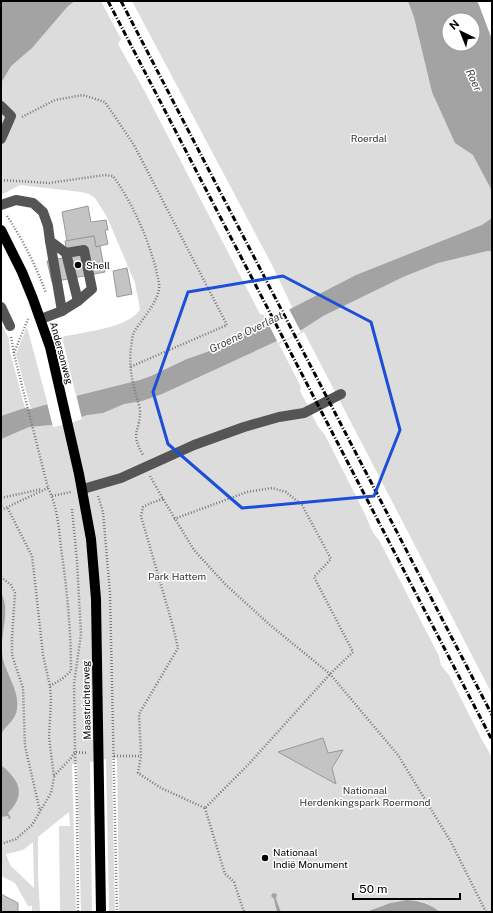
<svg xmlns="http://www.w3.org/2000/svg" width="493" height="913" viewBox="0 0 493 913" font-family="'Public Sans',sans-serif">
  <rect width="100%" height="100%" fill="#fff"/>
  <path fill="#dcdcdc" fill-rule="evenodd" d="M1 1H101L121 39 118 44 145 92 260 314 264 315 267 321 264 322 293 309 272 265 132 1H477L492 39V694L304 332 279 344 301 387 300 391 311 412 305 419 311 413 319 428 325 435 363 510C369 521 370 531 379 540L439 656 441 665 449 675 482 740 492 757V912C476 912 457 913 442 912 436 911 430 904 423 902 403 896 385 905 366 912H119L117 758 112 759 115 912H109L106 759 90 762 92 912H81L77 763 72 764 76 912H60L59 826H70L69 812 38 837V875L40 912H32V906H28L15 883 1 876V322L9 339 10 352 25 408 31 409 16 354 27 327 48 405 76 396 62 337C82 332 130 328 140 309L135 283 107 217 95 198 89 194 81 192 20 185 3 194 1 191ZM449 20H473V44H449ZM33 842 34 888 10 865 6 854 23 850Z"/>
  <g fill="#a3a3a3" fill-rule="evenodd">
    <path d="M1 1H75L68 6 32 48 11 66 1 83Z"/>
    <path d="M408 1H477L479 5 492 40V191L473 155 455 143 432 92 414 17ZM449 20H473V44H449Z"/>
    <path d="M492 218V251H487L438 263 403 277 323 316 303 329 162 394 142 401 124 404 103 413 87 415 62 424 29 427 1 439V416L25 408 31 409 76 396 140 380 151 376 187 359 207 352 356 275 482 225Z"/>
    <path d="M1 593C11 610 0 635 2 653 4 673 20 689 17 709 16 720 6 725 1 734Z"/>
    <path d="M1 765C19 780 27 794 8 813L11 818 9 819 8 816 1 817Z"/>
    <path d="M273 893 277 894 276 899 281 912H277L274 899 271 896Z"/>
    <path d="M406 900C419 900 430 904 440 912H366L390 903Z"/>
  </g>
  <g fill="#fff">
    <path d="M289 309 301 332 278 343 266 319Z"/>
    <path d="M76 394 82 419 68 424 53 427 47 403Z"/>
  </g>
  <g fill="#c4c4c4" stroke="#999">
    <path d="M88 206 91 222 106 220 108 230H105L108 244 96 247 94 236 67 241 62 212Z"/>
    <path d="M94 236 96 247 100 246 105 272 52 282 47 261 68 257 65 241Z"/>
    <path d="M127 268 132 294 117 297 113 271Z"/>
    <path d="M323 738 328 753 343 750 332 768 336 784 278 752Z"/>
    <path d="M1 894 18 903V912H1Z"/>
  </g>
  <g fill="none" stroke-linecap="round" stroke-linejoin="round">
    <g stroke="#777" stroke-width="2.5" stroke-dasharray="1 2" stroke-linecap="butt">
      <path d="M22 117 55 100 83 95 105 102 134 145 227 325 130 367"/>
      <path d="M1 180 49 183 105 175 113 176C133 204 147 236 156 269 157 276 160 283 159 290 155 306 142 319 134 332 132 336 132 342 131 347 128 372 134 386 140 409 141 432 129 431 143 455"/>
      <path d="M7 216C23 240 36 266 46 293"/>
      <path d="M11 337 14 354 48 488C57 505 59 528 61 548 67 589 71 630 71 671L62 679 50 686"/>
      <path d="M14 353 28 319"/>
      <path d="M150 476 163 499 194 550 226 585 270 625 330 674 398 755 451 842 486 912"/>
      <path d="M52 496 71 492"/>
      <path d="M98 496 103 512 110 593 117 912"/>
      <path d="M1 498 42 489"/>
      <path d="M163 499 151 503 143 507 141 516 172 623 178 648 139 714 141 756 138 773 161 788 205 808"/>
      <path d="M72 509 77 561 81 634 74 684 75 752 77 805 78 912"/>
      <path d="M1 510 48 488"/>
      <path d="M174 519 247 492 272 488 286 492 302 505 331 559 314 577 353 652 330 674 247 766 205 808"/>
      <path d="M1 577 11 585 15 593 12 638V655L23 688 25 746 40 811"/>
      <path d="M114 756H141"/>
      <path d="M54 776 71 758 75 752 88 753"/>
      <path d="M205 808 225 874 234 882 244 912"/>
      <path d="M1 844 16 839 32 825 51 793 54 777 49 737 51 700 50 686 43 655 33 564 32 556 7 507"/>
    </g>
    <g stroke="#555" stroke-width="10">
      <path d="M1 106 11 116 1 139"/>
      <path d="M1 205 16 200 33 203 43 212 48 226 50 241 66 253 78 301 62 311 41 319"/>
      <path d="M50 241 62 311"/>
      <path d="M66 253 84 250 92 289 78 301"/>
      <path d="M1 307 10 326"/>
      <path d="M83 489 121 478 194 445 244 427 279 417 304 413 341 394"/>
    </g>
    <path stroke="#000" stroke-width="10" d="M1 230 22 272 33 299 50 347 79 474 91 539 96 599 101 912"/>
    <g stroke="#000" stroke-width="3" stroke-dasharray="6 2 1 2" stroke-linecap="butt">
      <path d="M108 1 492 740"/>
      <path d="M121 1 492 715"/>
    </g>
  </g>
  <path fill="none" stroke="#1d4ed8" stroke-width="3" stroke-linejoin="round" d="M283 276 371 322 400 430 374 496 242 508 168 444 153 392 188 292Z"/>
  <g fill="#000" stroke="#fff" stroke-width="1.5">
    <circle cx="78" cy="265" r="4"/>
    <circle cx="265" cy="858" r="4"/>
  </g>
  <g text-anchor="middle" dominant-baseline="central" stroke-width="3" stroke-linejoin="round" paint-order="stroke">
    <g font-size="10" fill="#333" stroke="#fff">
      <text x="369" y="138">Roerdal</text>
      <text x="177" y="576">Park Hattem</text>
      <text x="365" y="790">Nationaal<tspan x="365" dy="12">Herdenkingspark Roermond</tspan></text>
    </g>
    <g font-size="10" fill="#000" stroke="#fff" text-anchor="start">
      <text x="86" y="265">Shell</text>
      <text x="273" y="852">Nationaal<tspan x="273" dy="12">Indië Monument</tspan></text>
    </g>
    <g font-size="10" fill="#000" stroke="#fff">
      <text transform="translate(62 353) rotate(75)">Andersonweg</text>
      <text transform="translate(86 700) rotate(-91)">Maastrichterweg</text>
    </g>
    <g font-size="11" font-style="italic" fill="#444" stroke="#fff">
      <text transform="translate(474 80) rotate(65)">Roer</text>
      <text transform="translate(246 332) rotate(-26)">Groene Overlaat</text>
    </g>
  </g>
  <rect width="493" height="913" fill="none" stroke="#000000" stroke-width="4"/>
  <g transform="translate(461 32) rotate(317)"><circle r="19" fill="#ffffff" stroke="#999999"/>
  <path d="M0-3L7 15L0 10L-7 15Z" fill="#000000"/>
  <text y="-6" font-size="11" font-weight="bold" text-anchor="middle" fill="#000000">N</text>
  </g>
  <path d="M353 893v6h107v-6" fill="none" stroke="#000000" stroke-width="2"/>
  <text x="359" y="893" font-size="12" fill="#000000" stroke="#ffffff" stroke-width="3" paint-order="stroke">50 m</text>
</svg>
